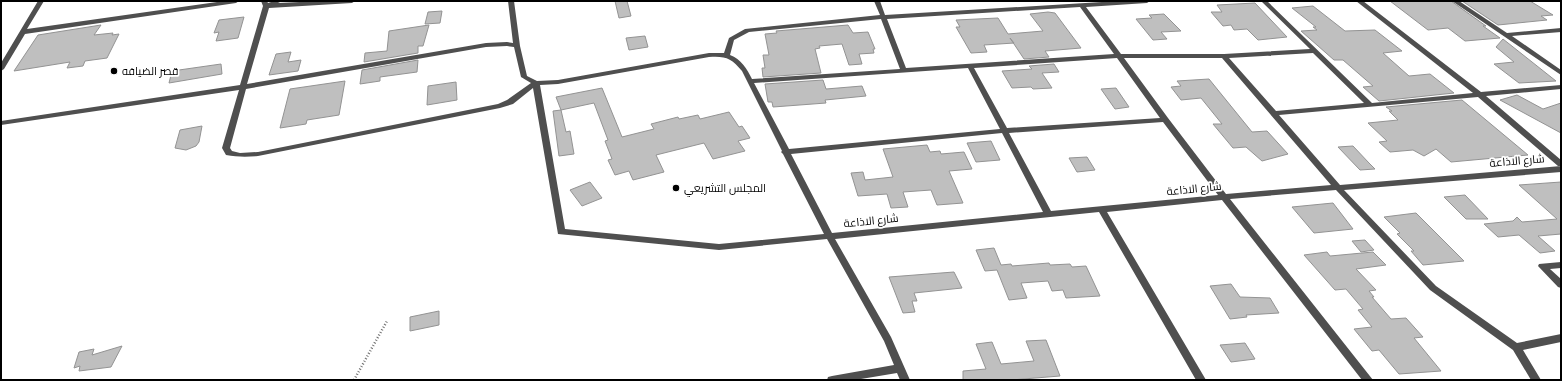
<svg xmlns="http://www.w3.org/2000/svg" width="1562" height="381" viewBox="0 0 1562 381" font-family="Karla,Cairo,sans-serif">
  <rect width="100%" height="100%" fill="#fff"/>
  <g fill="#bfbfbf" stroke="#939393">
    <path d="M615 1H627L631 16 619 18Z"/>
    <path d="M1390 1H1451L1486 26H1483L1500 38 1465 41 1448 28 1428 30Z"/>
    <path d="M1462 1H1530L1553 15 1541 16 1547 20 1498 25Z"/>
    <path d="M1255 3 1287 37 1258 40 1247 29 1234 30 1231 25 1223 26 1211 12H1222L1217 5Z"/>
    <path d="M1313 6 1345 31 1375 30 1402 51 1383 53 1409 76 1430 74 1454 93 1379 101 1363 87 1373 86 1343 60H1334L1301 31 1317 30 1313 27H1316L1292 8Z"/>
    <path d="M442 11 440 23 425 24 428 12Z"/>
    <path d="M1048 12 1055 13 1081 48 1045 51 1049 57 1024 59 1010 38 1014 43 984 45 987 52 971 53 956 27H960L956 20 998 18 1008 34 1043 31 1030 14Z"/>
    <path d="M1164 14 1181 31 1161 32 1167 39 1153 40 1136 19 1152 18 1149 15Z"/>
    <path d="M244 17 238 38 216 41 219 32 214 33 219 20Z"/>
    <path d="M101 25 94 35 113 33 112 35 119 34 107 58 85 61 83 66 67 68 70 62 14 71 38 35Z"/>
    <path d="M429 25 423 46H418V53L364 62 365 53 387 51 389 31Z"/>
    <path d="M848 25 853 33 868 32 875 49H873L874 53 859 54 862 64 849 65 842 44 819 46 820 48 815 49 821 73 763 77 762 68H765L763 55H769L765 34 777 33 776 31Z"/>
    <path d="M645 36 648 47 629 50 626 38Z"/>
    <path d="M1503 39 1556 81 1519 83 1494 64 1514 62 1496 47Z"/>
    <path d="M291 52 288 62 301 60 298 71 269 75 276 54Z"/>
    <path d="M418 60 417 72 380 77V81L360 84 362 70Z"/>
    <path d="M221 64 222 74 169 83 172 71Z"/>
    <path d="M1054 64 1059 72 1042 73 1052 88 1033 89 1031 87 1012 88 1002 71 1032 69 1029 66Z"/>
    <path d="M1209 79 1252 132 1267 131 1288 154 1262 161 1246 147 1233 148 1213 124H1222L1201 98 1181 100 1171 87 1181 86 1177 81Z"/>
    <path d="M823 80 826 89 862 86 866 96 825 100 826 103 773 107 772 102H768L765 84Z"/>
    <path d="M345 81 339 115 307 120 306 124 280 128 290 89Z"/>
    <path d="M456 82 457 100 427 105 428 86Z"/>
    <path d="M602 88 622 137 654 129 651 124 678 117 679 119 698 115 700 119 729 112 739 127 742 126 750 138 738 141 745 151 713 159 704 143 656 155 664 172 633 180 629 171 615 175 608 160 612 159 605 141 608 140 594 103 561 110 566 132 570 131 574 154 559 156 553 111 561 110 556 97Z"/>
    <path d="M1116 88 1129 107 1115 109 1101 89Z"/>
    <path d="M1517 95 1543 109 1561 103V133L1500 100Z"/>
    <path d="M1462 100 1528 155 1451 162 1436 149 1424 156 1413 150 1390 152 1379 142 1387 141 1368 123 1398 120 1389 111H1392L1386 107Z"/>
    <path d="M202 126 199 142 196 146 186 150 175 148 180 130Z"/>
    <path d="M991 141 1000 160 976 162 967 143Z"/>
    <path d="M927 145 930 152 940 151 941 154 964 152 972 169 949 171 963 203 937 205 931 190 903 192 908 207 891 208 887 194 858 196 851 173 863 172 865 180 893 177 883 149Z"/>
    <path d="M1353 146 1369 163 1375 169 1360 170 1338 147Z"/>
    <path d="M1087 157 1095 170 1077 172 1069 158Z"/>
    <path d="M590 182 602 198 582 206 570 190Z"/>
    <path d="M1561 182V234L1538 236 1555 251 1540 253 1519 235 1498 237 1484 224 1513 221 1517 217 1522 222 1557 219 1519 185Z"/>
    <path d="M1465 195 1488 219H1466L1444 197Z"/>
    <path d="M1333 203 1353 229 1314 233 1292 207Z"/>
    <path d="M1416 213 1464 261 1423 265 1411 251H1414L1397 234 1400 233 1384 217Z"/>
    <path d="M1365 240 1374 250 1361 252 1352 241Z"/>
    <path d="M994 248 1001 265 1011 264 1012 266 1049 263 1050 265 1070 264 1072 267 1086 266 1100 296 1066 298 1063 290 1052 291 1048 281 1021 283 1027 298 1009 300 997 270 985 271 976 250Z"/>
    <path d="M1327 252 1330 256 1373 252 1386 265 1356 269 1376 290 1369 291 1374 297H1372L1391 319 1406 318 1423 337 1414 338 1441 371 1399 374 1379 350 1372 351 1354 329 1372 327 1358 310 1363 309 1346 289 1335 290 1304 255Z"/>
    <path d="M954 272 962 288 914 293 917 301H912L915 312 903 313 889 277Z"/>
    <path d="M1231 284 1240 297 1270 298 1279 313 1246 315 1247 317 1230 319 1210 286Z"/>
    <path d="M439 311V325L410 331V317Z"/>
    <path d="M1046 340 1060 376 1011 380H963V371L986 369 976 344 992 342 1001 364 1034 361 1026 341Z"/>
    <path d="M1245 343 1255 359 1231 362 1220 345Z"/>
    <path d="M122 346 111 367 79 371 80 366 74 368 79 352 94 349 92 355Z"/>
  </g>
  <g fill="none" stroke-linecap="round" stroke-linejoin="round">
    <path stroke="#717171" stroke-width="2.5" stroke-dasharray="1 2" stroke-linecap="butt" d="M354 380 387 321"/>
    <g fill="#4f4f4f" fill-rule="evenodd">
      <path d="M38 1H44L27 29 224 1H239L236 3 25 34 4 69 1 71V63Z"/>
      <path d="M261 1H267L268 3 274 1H282L278 3 321 1H355L352 3 269 8 247 84 486 43 507 42 513 43 508 1H514L520 46 527 76 537 81 558 80 709 53H724L729 38 745 29 880 15 874 1H880L885 15 1118 1H1150L1147 3 1086 7 1121 54H1224L1310 49 1261 1H1267L1372 103 1473 93 1356 1H1363L1481 92 1561 85V89L1486 96 1561 160V172L1344 190 1436 286 1517 343 1561 334V342L1523 350 1541 380H1531L1513 350 1430 290 1336 190 1230 199 1373 380H1362L1222 200 1107 212 1206 380H1196L1099 212 835 239 891 337 910 380H900L897 373 855 380H827L828 377 832 376 894 365 884 341 827 239 719 250 558 234 533 88 513 104 500 108 258 156C247 157 237 157 226 155L222 148 239 90 1 125V121L240 85 263 6ZM1080 7 1114 54 906 68 887 19ZM881 19 900 69 752 79C747 69 741 59 730 55L734 40 749 32ZM507 46 514 47 521 77 531 83 507 100 498 104 258 152 240 153 232 151 230 148 246 89 486 47ZM1313 53 1364 103 1276 111 1229 58ZM709 57C726 56 731 58 742 71L782 151 781 152 783 154 824 234 719 244 565 229 540 85 558 84ZM1117 58 1160 118 1007 128 974 68ZM1124 58H1222L1331 185 1226 194 1168 118ZM968 68 1000 129 789 149 754 83ZM1478 97 1558 166H1561L1340 185 1279 115ZM1163 122 1218 195 1051 211 1009 133ZM1002 133 1043 212 832 233 791 154Z"/>
      <path d="M1452 1H1459L1507 33 1561 28V32L1512 36 1561 70V75Z"/>
      <path d="M1561 262V268L1550 269 1561 279V288L1558 287 1538 266 1539 264Z"/>
    </g>
  </g>
  <g fill="#000" stroke="#fff" stroke-width="1.5">
    <circle cx="114" cy="71" r="4"/>
    <circle cx="676" cy="188" r="4"/>
  </g>
  <g text-anchor="middle" dominant-baseline="central" stroke-width="3.5" stroke-linejoin="round" paint-order="stroke">
    <g font-size="11" fill="#000" stroke="#fff" text-anchor="start">
      <text x="122" y="71">قصر الضيافه</text>
      <text x="684" y="188">المجلس التشريعي</text>
    </g>
    <g font-size="11" fill="#000" stroke="#fff">
      <text transform="translate(1517 161) rotate(-5)">شارع الاذاعة</text>
      <text transform="translate(1194 189) rotate(-6)">شارع الاذاعة</text>
      <text transform="translate(871 221) rotate(-6)">شارع الاذاعة</text>
    </g>
  </g>
  <rect width="1562" height="381" fill="none" stroke="#000000" stroke-width="4"/>
</svg>
